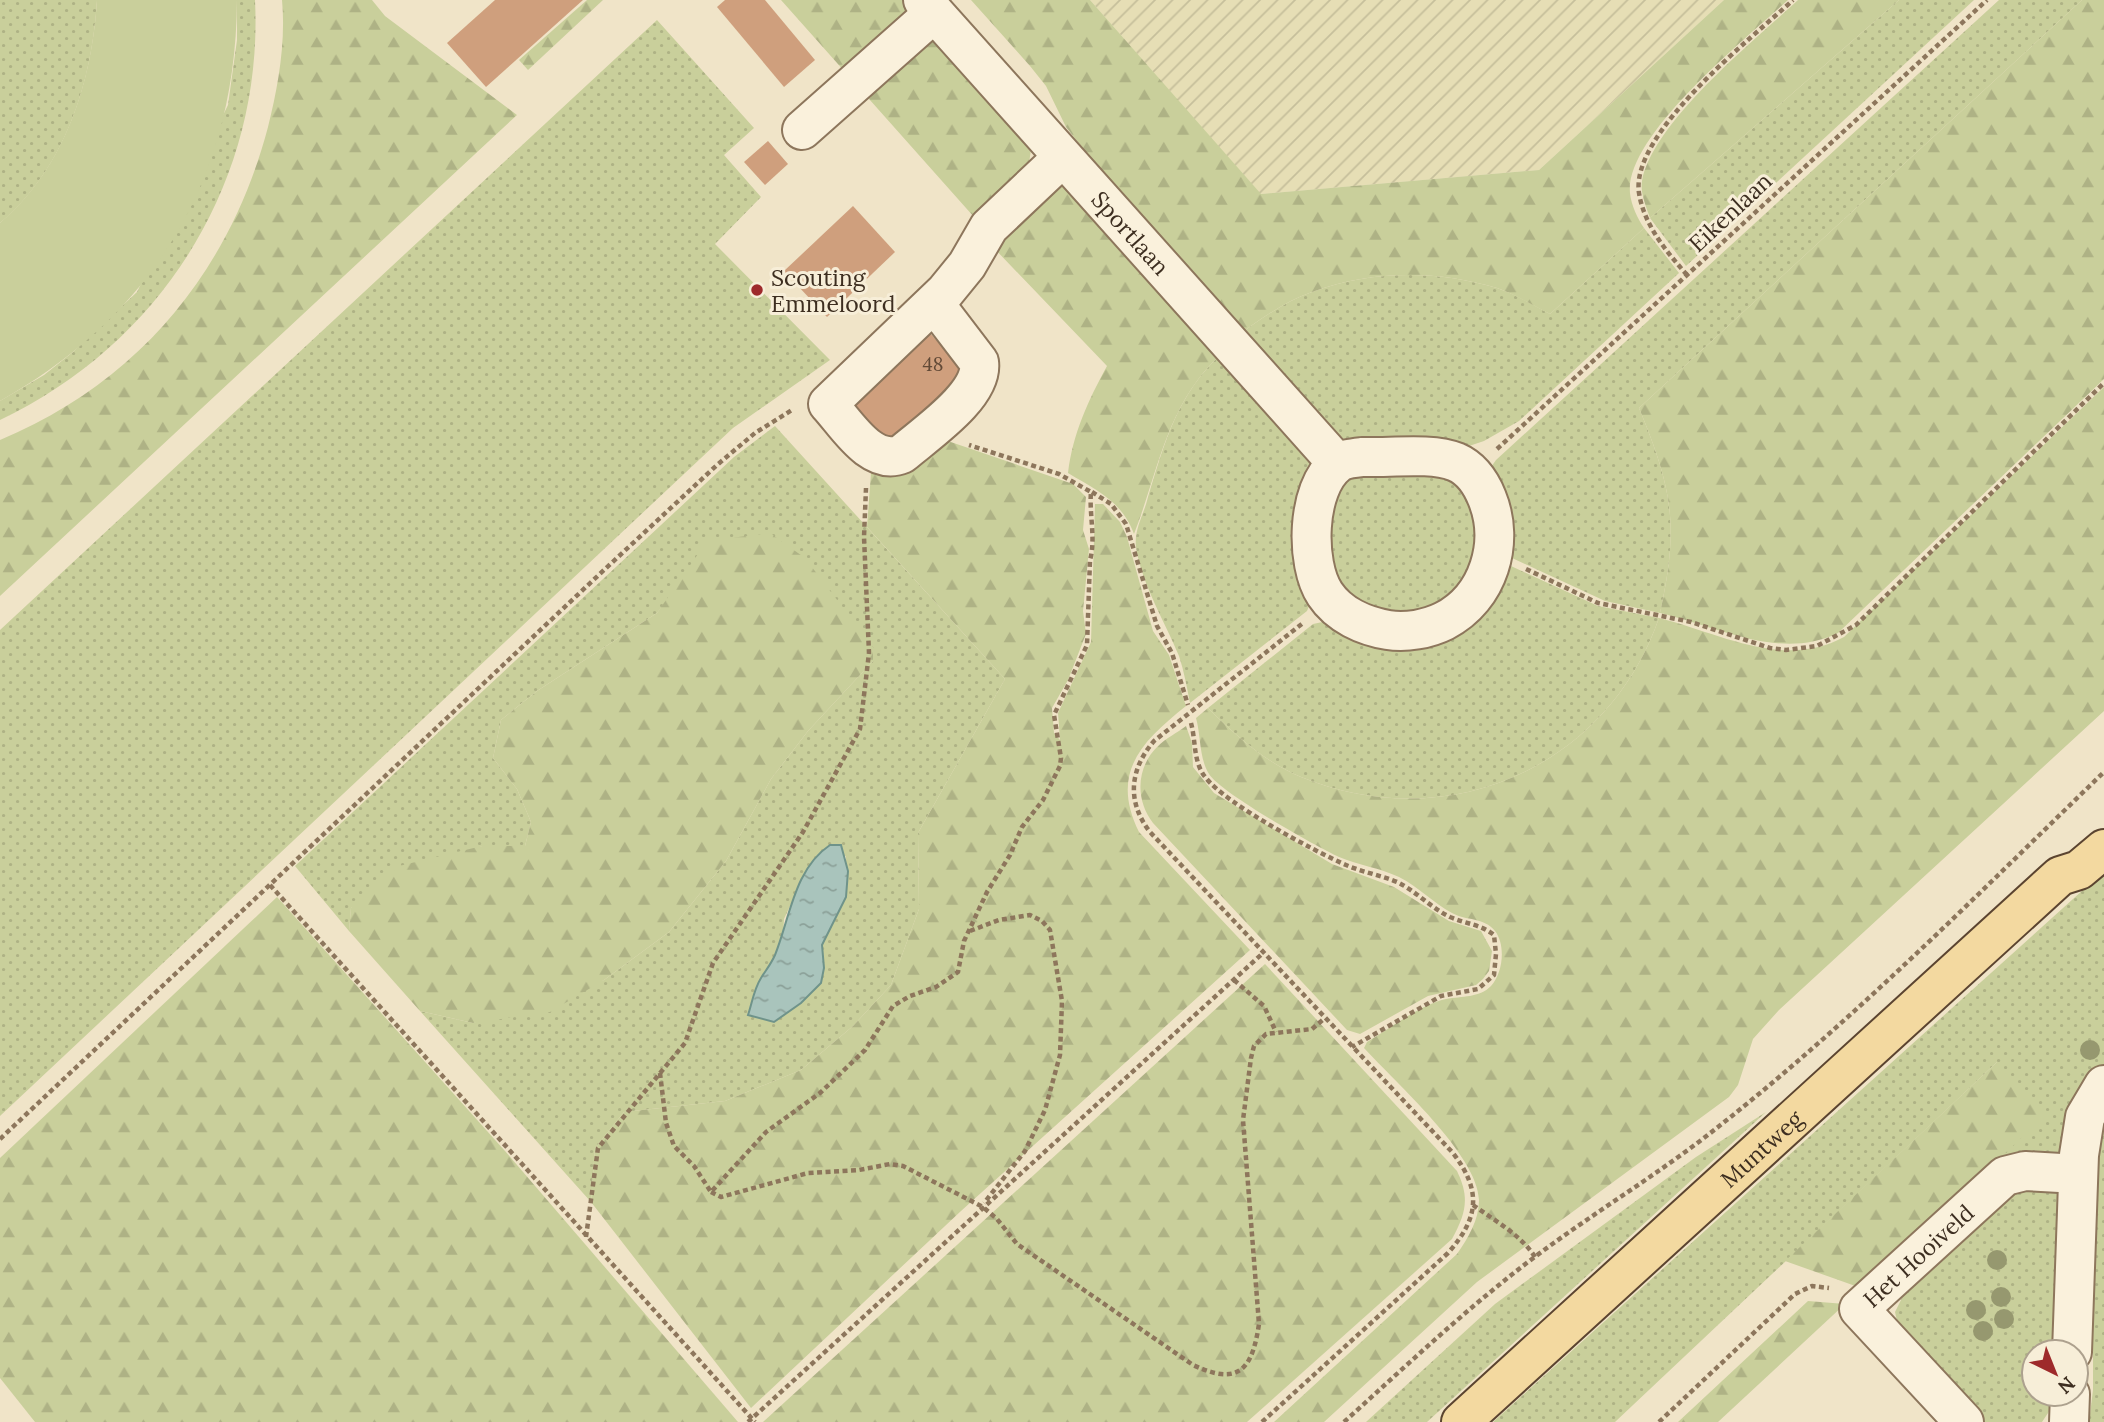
<svg xmlns="http://www.w3.org/2000/svg" width="2104" height="1422" viewBox="0 0 2104 1422" font-family="Lora,serif">
  <defs>
    <pattern id="farmland-furrows" width="10" height="10" patternUnits="userSpaceOnUse" patternTransform="scale(1.75)"><rect width="10" height="10" fill="#e6deb5"/><path d="M-1 1l2-2M0 10L10 0M9 11l2-2" fill="none" stroke="#c6bf9b"/></pattern>
    <pattern id="grass-dots" width="8" height="8" patternUnits="userSpaceOnUse" patternTransform="scale(1.75)"><rect width="8" height="8" fill="#c9cf9b"/><path d="M2 2h.1M6 6h.1" fill="none" stroke="#aeb285" stroke-width="1.8" stroke-linecap="round"/></pattern>
    <pattern id="forest-firs" width="22" height="20" patternUnits="userSpaceOnUse" patternTransform="scale(1.75)"><rect width="22" height="20" fill="#c9cf9b"/><path d="M5 1l3.5 6h-7zM16 11l3.5 6h-7z" fill="#aeb285"/></pattern>
    <pattern id="water-ripples" width="26" height="14" patternUnits="userSpaceOnUse" patternTransform="scale(1.75)"><rect width="26" height="14" fill="#a9c4bc"/><path d="M2 4q2-2 4 0t4 0M15 11q2-2 4 0t4 0" fill="none" stroke="#8ba098"/></pattern>
  </defs>
  <rect width="100%" height="100%" fill="#f0e4c8"/>
  <path fill="url(#farmland-furrows)" d="M1090 0H1724L1539 170 1260 194Z"/>
  <g fill="url(#grass-dots)" fill-rule="evenodd">
    <path d="M0 0H97C92 82 65 168 0 223Z"/>
    <path d="M237 0H255C264 181 162 343 0 420V401L44 375 73 352 137 292 228 105 237 40Z"/>
    <path d="M1899 0H1974L1686 266 1650 218Z"/>
    <path d="M1999 0H2082L1639 408C1673 490 1679 526 1660 613L1605 601 1499 552 1489 470 1496 460Z"/>
    <path d="M657 20 754 128 724 155 761 197 715 244 830 360 733 428 0 1116V630Z"/>
    <path d="M1644 228 1679 273 1519 421 1484 441 1466 447 1348 445 1329 435 1233 339C1258 321 1283 302 1312 292 1371 270 1437 270 1497 288 1515 294 1533 305 1550 314Z"/>
    <path d="M1222 353 1310 456 1316 589 1307 611 1190 703C1187 688 1184 671 1179 656 1165 622 1145 590 1137 553 1132 531 1143 518 1148 497 1165 441 1177 395 1222 353Z"/>
    <path d="M775 426 1005 679 918 833 919 909 891 985 853 1026 801 1070 725 1101 624 1112 595 1148 591 1202 420 1011 473 1023 604 980 669 932 726 861 771 779 808 731 873 661 680 584 657 613 537 691 501 720 493 758 517 789 531 822 525 846H482L351 908 349 931 295 866 734 457ZM846 856V897L822 945 824 968 821 983 801 1003 774 1022 760 980 771 965 783 936 784 919 803 878Z"/>
    <path d="M1409 467 1469 487 1487 555 1432 617 1345 604 1322 544 1339 479Z"/>
    <path d="M1498 560 1598 606 1659 618C1607 768 1447 837 1301 777 1265 762 1235 735 1208 708L1313 624 1332 620 1418 638Z"/>
    <path d="M2104 871V1065L2089 1078 2059 1157 1996 1163 1997 1062 1615 1422H1493Z"/>
    <path d="M2104 1110V1422H2089L2093 1390V1155Z"/>
    <path d="M1766 1112 1427 1422H1366L1495 1304 1696 1157Z"/>
    <path d="M2014 1186 2061 1188 2056 1352H2034V1394H2055L2052 1407 2042 1422H1984L1899 1330 1895 1312 1905 1292Z"/>
  </g>
  <g fill="url(#forest-firs)">
    <path d="M282 0H372L385 16 517 115 0 596V440C139 382 230 271 268 127 278 87 286 42 282 0Z"/>
    <path d="M587 0H603L528 70 519 60Z"/>
    <path d="M781 0H910L1030 135C1036 182 1007 190 974 217Z"/>
    <path d="M971 0H1090L1261 194 1539 170 1724 0H1788C1747 38 1625 135 1630 193 1631 205 1638 219 1644 228L1550 314C1533 306 1515 294 1497 288 1437 270 1371 270 1312 292 1283 302 1258 321 1233 339L1066 127 1046 86 1030 66Z"/>
    <path d="M1798 0H1899L1650 218C1646 206 1640 193 1642 181 1653 122 1754 41 1798 0Z"/>
    <path d="M2082 0H2104V379L1838 633C1780 661 1719 627 1660 613 1679 526 1673 490 1639 408Z"/>
    <path d="M1065 183 1222 353C1166 405 1160 467 1134 534 1122 501 1096 490 1068 473 1073 433 1088 401 1107 366L991 245 1036 196Z"/>
    <path d="M2104 387V711L1779 1010 1753 1039 1738 1085 1729 1097 1477 1282 1324 1422H1274L1457 1254C1468 1238 1479 1220 1479 1200 1478 1155 1395 1082 1364 1048L1367 1042C1391 1028 1419 1005 1446 999 1462 996 1479 998 1491 986 1503 973 1506 945 1495 931 1484 917 1466 921 1452 913 1433 903 1419 887 1399 877 1380 868 1358 865 1339 857 1315 846 1221 793 1209 774 1199 758 1201 736 1196 718L1208 708C1235 735 1265 762 1301 777 1447 837 1607 768 1659 618 1720 633 1783 670 1844 637Z"/>
    <path d="M942 439 1073 484 1086 497 1083 530 1089 549 1083 611 1086 634 1068 680 1052 708 1054 733 1060 740 1058 713 1091 642 1095 504H1103L1120 522 1127 537 1153 631 1169 655 1186 706C1141 742 1110 773 1139 832L1250 950 961 1211 751 1408 591 1202 595 1148 624 1112 725 1101 801 1070 853 1026 891 985 919 909 918 833 1005 679 867 527 871 473 877 462Z"/>
    <path d="M770 533 805 558 873 647V661L808 731 771 779 726 861 669 932 604 980 550 1012 473 1023 420 1011 349 931 351 908 399 866 482 846H525L531 822 517 789 493 758 501 720 537 691 657 613 707 541Z"/>
    <path d="M1186 726 1192 743 1193 767 1214 793 1332 864 1394 887 1449 921 1481 931 1492 951 1489 971 1483 979 1476 985 1428 996 1360 1034 1347 1030 1153 823C1135 800 1136 767 1158 746 1166 738 1177 733 1186 726Z"/>
    <path d="M277 897 505 1151 738 1422H35L0 1378V1158Z"/>
    <path d="M1265 964 1457 1171C1470 1198 1466 1213 1452 1239L1247 1422H763Z"/>
    <path d="M1997 1062 2046 1115 1861 1288 1785 1261Z"/>
    <path d="M1808 1301 1845 1304 1718 1422H1678Z"/>
  </g>
  <path fill="#c9cf9b" d="M97 0H237C236 178 154 314 0 401V223C65 168 92 82 97 0Z"/>
  <path fill="url(#water-ripples)" stroke="#6f938a" stroke-width="2" d="M830 845H841L848 871 846 897 822 945 824 968 821 983 801 1003 774 1022 748 1015C752 1003 754 989 761 978 766 970 771 964 775 955 790 918 794 869 830 845Z"/>
  <g fill="#cf9f7d">
    <path d="M495 0H583L486 87 447 43Z"/>
    <path d="M725 0H765L815 60 784 87 717 7Z"/>
    <path d="M768 141 788 164 765 185 744 162Z"/>
    <path d="M853 206 895 252 827 317 784 271Z"/>
    <path d="M929 332 966 373 889 443 851 402Z"/>
  </g>
  <g fill="none" stroke-linecap="round" stroke-linejoin="round">
    <g stroke="#8d765c" stroke-width="42">
      <g id="minor">
        <path id="s1" d="M923 0 1337 463"/>
        <path d="M802 130 934 13"/>
        <path d="M934 303 979 362C984 395 925 434 902 454 871 467 846 423 828 404L945 292 967 265 989 227 1062 158"/>
        <path d="M1362 457C1389 458 1432 452 1456 462 1472 469 1481 483 1487 498 1505 542 1489 598 1444 621 1428 629 1406 633 1388 630 1364 626 1339 615 1325 594 1305 564 1306 488 1337 464 1343 459 1353 458 1362 457Z"/>
        <path d="M2072 1352 2079 1155 2085 1117 2104 1085"/>
        <path id="s2" d="M1964 1422 1859 1309 2005 1176 2025 1171 2078 1174"/>
        <path d="M2069 1422 2070 1394"/>
      </g>
    </g>
    <g stroke="#5b4430" stroke-width="42">
      <g id="major">
        <path id="s3" d="M1461 1422 2060 876 2079 870 2104 849"/>
      </g>
    </g>
    <g stroke="#8d765c" stroke-width="4.5" stroke-dasharray="5 3.5" stroke-linecap="butt">
      <path d="M1687 275C1666 251 1644 225 1639 193 1630 133 1752 38 1793 0"/>
      <path d="M1497 449 1987 0"/>
      <path d="M1092 492 1111 504 1126 524 1157 626 1172 653 1188 705"/>
      <path d="M1526 569 1598 603 1691 622 1770 648 1786 650 1817 646 1856 625 2104 383"/>
      <path d="M1191 723C1196 741 1193 763 1206 778 1226 804 1314 851 1346 865 1362 872 1380 875 1397 882 1416 891 1431 908 1450 917 1466 924 1480 924 1494 935L1496 954 1494 975 1478 989 1441 996 1352 1047"/>
      <path d="M270 885 755 1422"/>
      <path d="M970 931 999 920 1030 915 1042 921 1050 930 1062 1001 1060 1055 1045 1110 1025 1151 984 1203"/>
      <path d="M1234 980 1264 1006 1276 1032"/>
      <path d="M660 1073 666 1123 674 1146 694 1166 711 1192 766 1132 820 1093 865 1050 893 1006 910 996 936 987 958 972 964 941 987 892 1010 855 1022 827 1043 800 1060 766 1061 758 1054 715 1087 645 1090 560C1096 539 1089 514 1091 492L1059 474 969 445"/>
      <path d="M0 1139 604 570 717 465 755 433 792 410"/>
      <path d="M711 1192 721 1197 808 1173 859 1170 890 1164 903 1166 983 1207 997 1219 1017 1244 1193 1365C1238 1386 1252 1371 1259 1324L1243 1120 1251 1058 1254 1046 1266 1034 1312 1029 1325 1018"/>
      <path d="M1473 1205C1495 1221 1520 1234 1535 1257"/>
      <path d="M586 1237 598 1148 685 1043 713 963 803 832 860 729 869 653 864 537 866 488"/>
      <path d="M748 1422 1263 953"/>
      <path d="M1262 1422 1448 1253C1479 1218 1482 1191 1453 1153L1150 832C1126 801 1130 769 1154 741L1303 623"/>
      <path d="M1344 1422C1406 1366 1466 1309 1532 1259 1593 1213 1659 1174 1718 1127 1855 1019 1979 893 2104 772"/>
      <path d="M1659 1422 1795 1294 1812 1286 1829 1288"/>
    </g>
    <use href="#minor" stroke="#faf1dc" stroke-width="38"/>
    <use href="#major" stroke="#f3d9a0" stroke-width="38"/>
  </g>
  <g fill="#96986f">
    <circle cx="2090" cy="1050" r="10"/>
    <circle cx="1997" cy="1260" r="10"/>
    <circle cx="2001" cy="1297" r="10"/>
    <circle cx="1976" cy="1310" r="10"/>
    <circle cx="2004" cy="1319" r="10"/>
    <circle cx="1983" cy="1331" r="10"/>
  </g>
  <circle fill="#9e2a2b" stroke="#f7eed8" stroke-width="2.5" cx="757" cy="290" r="7"/>
  <g text-anchor="middle" dominant-baseline="central" stroke-width="6" stroke-linejoin="round" paint-order="stroke">
    <g font-size="19" fill="#624a37">
      <text x="933" y="364">48</text>
    </g>
    <g font-size="23" fill="#3d2e20" stroke="#f7eed8">
      <text transform="translate(1730 212) rotate(-43)">Eikenlaan</text>
      <text stroke="none"><textPath href="#s1" startOffset="312">Sportlaan</textPath></text>
      <text stroke="none"><textPath href="#s3" startOffset="406">Muntweg</textPath></text>
      <text stroke="none"><textPath href="#s2" startOffset="234">Het Hooiveld</textPath></text>
    </g>
    <g font-size="23" fill="#3d2e20" stroke="#f7eed8" text-anchor="start">
      <text x="771" y="277">Scouting<tspan x="771" dy="26">Emmeloord</tspan></text>
    </g>
  </g>
  <g transform="translate(2055 1373) rotate(137)"><circle r="33" fill="#f7eed8" stroke="#ada18e" stroke-width="2"/>
  <path d="M0-5L12 26L0 18L-12 26Z" fill="#9e2a2b"/>
  <text y="-10" font-size="19" font-weight="bold" text-anchor="middle" fill="#3d2e20">N</text>
  </g>
</svg>
